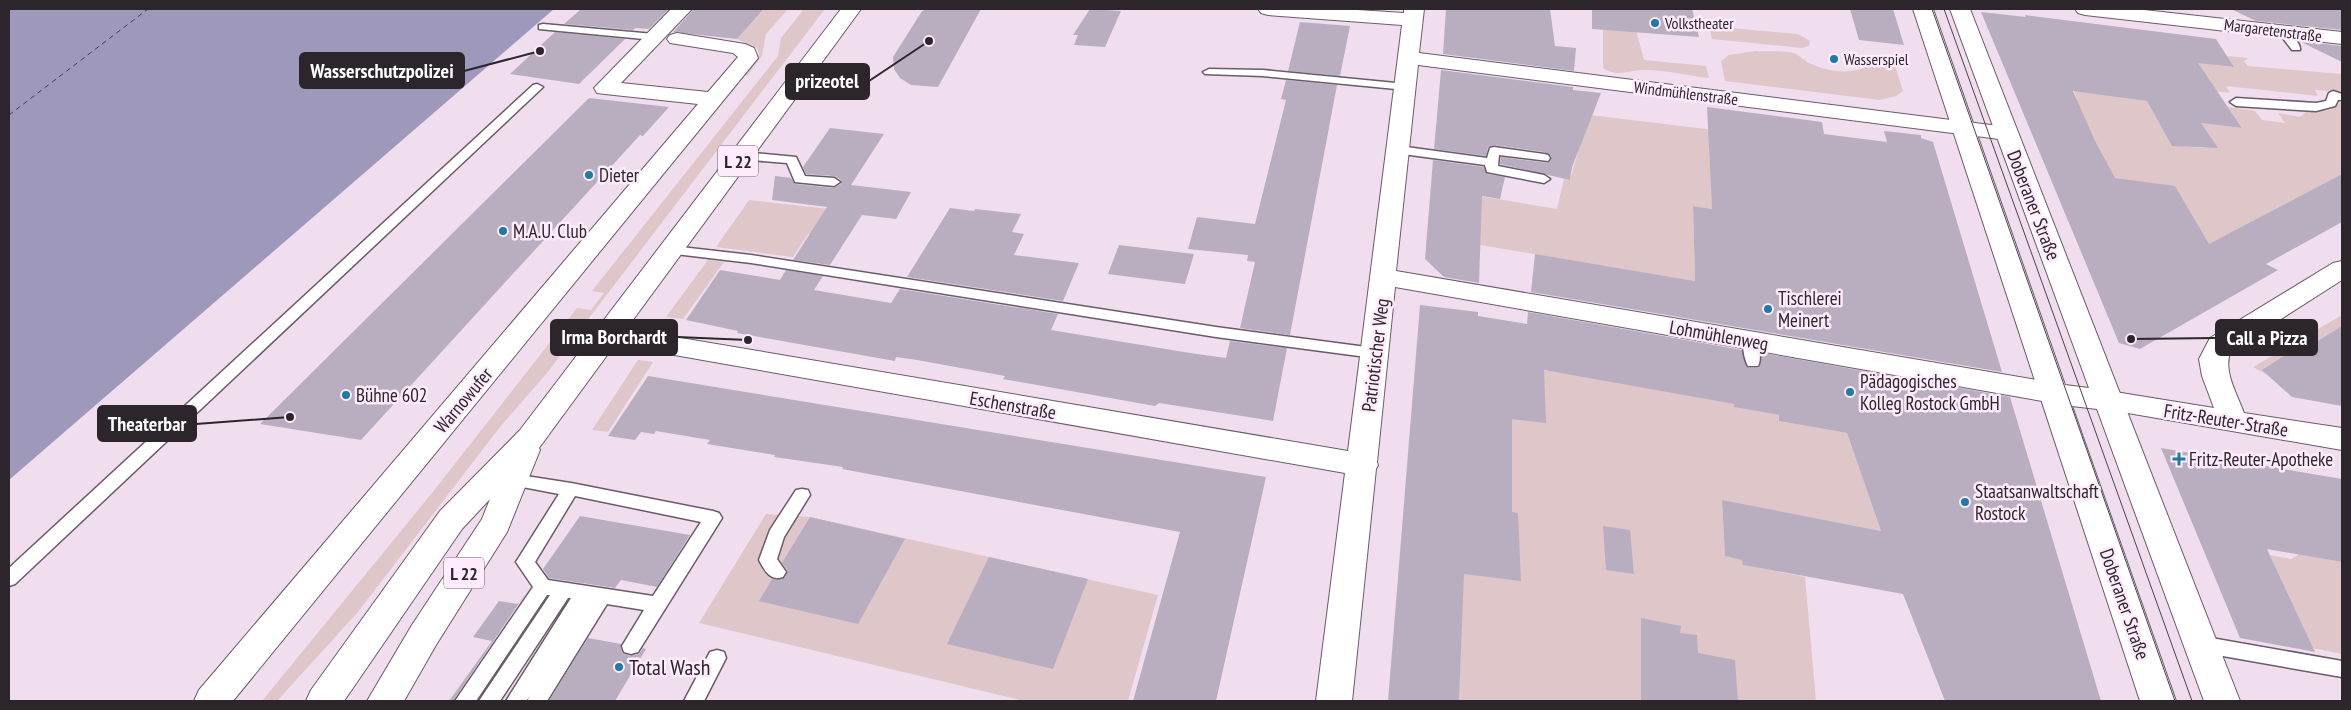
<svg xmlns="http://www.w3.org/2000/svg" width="2351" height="710" viewBox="0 0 2351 710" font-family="'PT Sans Narrow',sans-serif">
  <rect width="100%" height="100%" fill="#f0deee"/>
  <g fill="#dfc6c9">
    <path d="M765 9H788L766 34 762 56 747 76 744 75 759 54 757 48 737 39Z"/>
    <path d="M804 9H825L547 373 500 427 357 613 277 701H262L432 493 577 308 591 310 604 293 592 291 778 56 781 38Z"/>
    <path d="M1709 26 1798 34 1810 41 1809 46 1802 48 1712 39Z"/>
    <path d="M1603 30H1636L1644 60 1706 66 1709 78C1689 76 1662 69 1641 70 1628 71 1615 77 1603 68Z"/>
    <path d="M2087 38 2222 66 2233 67 2227 56 2249 58 2244 61 2248 66 2342 74V92L2315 90 2318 96 2226 86 2230 93 2181 87 2172 145 2201 148 2216 146 2201 123 2242 128 2228 107 2255 111 2262 120 2285 123 2278 113 2300 117 2306 112 2330 110 2342 101V174L2237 230 2164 279 2118 178 2095 175 2059 97 2077 99 2074 91 2090 93Z"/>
    <path d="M1755 51C1767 52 1783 50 1794 53 1798 55 1803 59 1807 62 1827 72 1852 76 1871 64L1873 58 1893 59 1903 91 1896 96 1880 100 1725 81 1721 61 1729 55Z"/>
    <path d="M1565 112 1723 131 1756 150 1709 143 1712 209 1693 206 1695 281 1480 245 1479 196 1557 209 1564 179 1570 180 1578 152Z"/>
    <path d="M749 200 830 209 814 234H808L793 257 716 247Z"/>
    <path d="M708 260 724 262 683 319 666 317Z"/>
    <path d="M2342 315V326L2311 345 2269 376 2253 367Z"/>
    <path d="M1472 343 1534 369 1586 376 1734 404 1735 407 1779 415V421L1847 433 1881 531 1722 501 1725 556 1742 559 1744 565 1805 577 1816 701H1459Z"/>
    <path d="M638 360 653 362 608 432 592 430Z"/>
    <path d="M766 514 810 517 1158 595 1128 701H1024L699 623Z"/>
    <path d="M2299 554 2342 562V654L2313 648 2270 555 2291 559Z"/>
  </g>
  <path fill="#9e99ba" d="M9 9H554L9 480Z"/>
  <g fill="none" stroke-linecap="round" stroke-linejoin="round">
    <path stroke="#443968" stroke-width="1" stroke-dasharray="5 4" stroke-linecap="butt" d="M9 115 148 9"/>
  </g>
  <g fill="#b9aec0">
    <path d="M581 9H669L649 29 636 28 633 30 564 24Z"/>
    <path d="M694 9H764L737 39 673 32Z"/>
    <path d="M927 9H981L938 87 911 85 900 78 894 69 893 57 922 11Z"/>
    <path d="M1090 9 1121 11 1105 47 1074 45 1078 35H1073Z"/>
    <path d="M1446 9H1550L1555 46 1576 48 1574 71 1443 54Z"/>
    <path d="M1592 9H1692L1699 37 1592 29Z"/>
    <path d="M1850 9H1893L1904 45 1859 40Z"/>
    <path d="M2231 9H2342V30L2256 21Z"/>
    <path d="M1981 12 2026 17 2025 15 2216 39 2234 67 2198 63 2242 128 2201 123 2218 148 2172 146 2147 101 2073 91 2095 141 2115 178 2175 186 2209 244 2342 174V222L2266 264 2278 270 2140 349 2119 343Z"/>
    <path d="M1300 22 1350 26 1340 76 1288 71Z"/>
    <path d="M555 32 625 39 579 84 510 74Z"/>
    <path d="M2299 41 2342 46V62Z"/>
    <path d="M1441 70 1573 87V90L1601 93 1572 167 1570 180 1500 164 1501 157 1548 163 1552 157 1544 152 1494 145 1488 147 1486 156 1434 149Z"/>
    <path d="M1286 80 1337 85 1290 335 1240 328 1255 262 1247 261 1248 255 1188 249 1197 217 1255 224 1286 100 1281 99Z"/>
    <path d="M589 98 669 107 643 136 640 135 361 440 260 424Z"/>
    <path d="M1707 107 1822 122 1824 134 1887 142 1884 131 1921 135V138L1933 142 2002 372 1531 292 1535 254 1695 281 1693 206 1712 209Z"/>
    <path d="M830 128 884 134 851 185 911 192 896 219 862 215 830 265 793 260 827 207 772 200 775 176 791 178 795 184 834 188 841 184V180L834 176 806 174 803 167Z"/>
    <path d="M1433 160 1484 167 1487 174 1505 177 1500 199 1482 196 1479 283 1444 277 1425 259Z"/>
    <path d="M950 208 974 211 975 209 1021 214 1012 232 1024 234 1014 255 1079 263 1063 301 907 277Z"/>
    <path d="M1119 245 1194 254 1185 284 1108 274Z"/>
    <path d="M720 270 780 280 786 270 823 276 814 290 891 303 900 289 1058 314 1051 330 1190 353 1226 358 1230 341 1287 348 1273 421 1159 403 1155 406 1003 379 1005 376 917 360 896 357 895 361 737 333 738 331 686 320Z"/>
    <path d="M1420 305 1478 312V316L1527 324 1528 312 1742 350 1748 368H1759L1762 353 2010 397 2101 701H1945L1903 594 1743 565 1742 560 1725 556 1722 500 1881 531 1847 433 1779 421V415L1734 407V404L1544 370 1546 423 1512 419V512L1518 513 1521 581 1464 574 1459 701H1388Z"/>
    <path d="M2342 326V406L2292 397 2262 370 2293 350 2298 353Z"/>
    <path d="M648 376 1266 477 1216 701H1133L1180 532 842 469 843 467 774 457 775 455 707 444 710 440 656 431 654 434 641 432 635 440 608 436Z"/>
    <path d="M2161 448 2342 479V562L2267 549 2315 652 2240 638Z"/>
    <path d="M580 516 690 535 657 587 621 580 615 588 549 578 543 569Z"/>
    <path d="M810 517 905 539 858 624 759 601 772 579 785 578 788 571 782 563Z"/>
    <path d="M1603 526 1630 530 1634 574 1606 570Z"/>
    <path d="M989 557 1088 579 1053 669 947 644Z"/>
    <path d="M530 587 453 701H449L492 641 473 637 499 601 518 604Z"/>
    <path d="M1641 618 1681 626 1680 633 1697 635 1698 653 1735 660 1738 701H1641Z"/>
    <path d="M588 638 621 644 622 653 630 656 639 654 643 648 646 649 615 701H549Z"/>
  </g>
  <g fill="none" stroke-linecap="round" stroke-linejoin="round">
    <g stroke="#6a5b68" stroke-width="3">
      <g id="lane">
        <path d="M543 24 654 34 659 37 654 40 539 29V25Z"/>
        <path d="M2283 28C2290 30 2301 44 2300 50H2292L2279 33 2278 31Z"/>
        <path d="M1209 69 1263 70 1406 84 1412 87 1406 90 1263 76 1205 74 1203 72Z"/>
        <path d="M537 84 543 87 541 89 15 584 9 586V568L533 85Z"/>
        <path d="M2333 91 2342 94V100H2338L2335 106 2316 111 2236 106 2230 102 2236 98 2316 103 2326 101 2329 93Z"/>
        <path d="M1399 146 1487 158 1490 148 1494 147 1544 154 1548 155 1550 158 1548 161 1499 155 1498 166 1544 175 1550 179 1544 183 1487 172 1485 165 1395 153 1393 150Z"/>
        <path d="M742 152 796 157 805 176 834 178 840 182 834 186 795 182 787 163 738 159 736 156 738 153Z"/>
        <path d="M672 246 751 255 1216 327 1374 348 1379 349 1381 353 1379 357 1374 358 1216 337 751 263 667 253 665 250Z"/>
        <path d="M1750 335 1755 336C1759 343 1762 359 1758 366H1748C1744 359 1741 343 1745 336Z"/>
        <path d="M513 474 571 483 713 511 719 513 722 518 638 652 631 654 624 652 622 646 644 610 607 604 547 701H527L530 696 526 701H506L571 598H568L500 701H479L550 595H547L476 701H455L533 587 516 562 559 494 507 484 505 480 507 476ZM575 496 701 522 653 596 548 580 535 562Z"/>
        <path d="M802 489 808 490 810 495 784 537 777 559 786 572 783 577C770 581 765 571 759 560L770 530 796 490Z"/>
        <path d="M2200 636 2342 661V677L2200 652 2193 650 2191 644 2193 638Z"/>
        <path d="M717 650 724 652 726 658 704 701H684L710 652Z"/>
      </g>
    </g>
    <g stroke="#6a5b68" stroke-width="2">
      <g id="street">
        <path d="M671 9H692L621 83 708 92 738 57 733 53 670 43 667 39 670 35 677 33 745 44 754 48 758 58 233 701H194L199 690 698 104 605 94 597 93 594 88Z"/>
        <path d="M1258 9H1342L1404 13V9H1424L1419 53 2015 128 2018 133 2015 138 2007 140 1418 65 1396 271 2054 383 2064 386 2068 393 2064 400 2054 403 1395 287 1377 462 1378 465 1376 469 1352 701H1316L1345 473 663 353 653 351 649 344 653 337 663 335 1348 451 1402 25 1268 15 1261 13Z"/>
        <path d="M2075 9H2135L2342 32V44L2085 15 2078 13Z"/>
        <path d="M2342 261V280L2231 351C2222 369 2237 394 2244 413L2342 428V450L2099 408 2095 401 2099 394 2109 391 2214 408 2202 376 2199 359 2210 338 2333 263Z"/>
      </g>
    </g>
    <g stroke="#6a5b68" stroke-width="2">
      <path id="secondary" d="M1913 9H1933L2065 385 2089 388 1950 9H1970L2240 701H2204L2097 409 2072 406 2176 701H2140Z"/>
    </g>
    <g stroke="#6a5b68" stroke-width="2">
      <path id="primary" d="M841 9H861L539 448 540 450 507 532 436 645 404 701H367L412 625 482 519 490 499 462 529 344 701H306L311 690 440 511 520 430Z"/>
    </g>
    <use href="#lane" fill="#fff" fill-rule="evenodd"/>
    <use href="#street" fill="#fff" fill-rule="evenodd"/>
    <use href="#secondary" fill="#fff" fill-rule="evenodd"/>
    <use href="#primary" fill="#fff" fill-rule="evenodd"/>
    <g stroke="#4c434a" stroke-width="1">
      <path d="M1932 9 2175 701"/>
      <path d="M1944 9 2192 701"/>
    </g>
  </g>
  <g fill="#1e7aa8" stroke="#feebfb" stroke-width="2">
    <circle cx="1655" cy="23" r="5"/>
    <circle cx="1834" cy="59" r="5"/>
    <circle cx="589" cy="175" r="5"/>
    <circle cx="503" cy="231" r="5"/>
    <circle cx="1768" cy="309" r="5"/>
    <circle cx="1850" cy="392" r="5"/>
    <circle cx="346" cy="395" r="5"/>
    <path d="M2176.5 451.5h5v5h5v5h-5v5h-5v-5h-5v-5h5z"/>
    <circle cx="1965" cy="502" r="5"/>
    <circle cx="619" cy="667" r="5"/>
  </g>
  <g text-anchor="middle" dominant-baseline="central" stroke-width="5" stroke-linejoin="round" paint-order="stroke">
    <g font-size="16" fill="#2c252b" stroke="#feebfb" text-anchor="start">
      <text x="1665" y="23">Volkstheater</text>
      <text x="1844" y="59">Wasserspiel</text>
    </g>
    <g font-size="16" fill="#2c252b" stroke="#feebfb">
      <text transform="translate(2273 30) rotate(7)">Margaretenstraße</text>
      <text transform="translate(1686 93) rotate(7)">Windmühlenstraße</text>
    </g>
    <g fill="#feebfb" stroke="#6b6069" stroke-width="1">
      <rect x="718" y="145.5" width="40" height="31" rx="4"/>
      <rect x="444" y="557.5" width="40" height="31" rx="4"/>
    </g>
    <g font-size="18" font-weight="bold" fill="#2c252b">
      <text x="738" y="161">L 22</text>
      <text x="464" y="573">L 22</text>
    </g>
    <g font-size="19" fill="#2c252b" stroke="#feebfb" text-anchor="start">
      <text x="599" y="175">Dieter</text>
      <text x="513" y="231">M.A.U. Club</text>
      <text x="1778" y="298">Tischlerei<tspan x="1778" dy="22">Meinert</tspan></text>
      <text x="1860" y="381">Pädagogisches<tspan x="1860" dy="22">Kolleg Rostock GmbH</tspan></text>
      <text x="356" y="395">Bühne 602</text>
      <text x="2189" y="459">Fritz-Reuter-Apotheke</text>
      <text x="1975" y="491">Staatsanwaltschaft<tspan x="1975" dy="22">Rostock</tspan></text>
    </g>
    <g font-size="19" fill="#2c252b" stroke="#feebfb">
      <text transform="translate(2034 205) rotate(69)">Doberaner Straße</text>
      <text transform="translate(1719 335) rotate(10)">Lohmühlenweg</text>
      <text transform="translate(1375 355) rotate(-83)">Patriotischer Weg</text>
      <text transform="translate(463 400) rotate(-50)">Warnowufer</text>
      <text transform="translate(1013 405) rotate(10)">Eschenstraße</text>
      <text transform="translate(2226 420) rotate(9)">Fritz-Reuter-Straße</text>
      <text transform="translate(2125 604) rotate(71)">Doberaner Straße</text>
    </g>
    <g font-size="22" fill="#2c252b" stroke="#feebfb" text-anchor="start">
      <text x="629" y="667">Total Wash</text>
    </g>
  </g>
  <path fill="none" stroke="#2c252b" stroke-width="2" d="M540 51L464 71M929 41L869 81M748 340L677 337M2131 339L2216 338M290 417L196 424"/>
  <g fill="#2c252b" stroke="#feebfb" stroke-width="2">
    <circle cx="540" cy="51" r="5"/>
    <circle cx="929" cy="41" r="5"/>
    <circle cx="748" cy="340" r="5"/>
    <circle cx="2131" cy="339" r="5"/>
    <circle cx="290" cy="417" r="5"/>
  </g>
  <g fill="#2c252b" stroke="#2c252b" stroke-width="2">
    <rect x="300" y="53" width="164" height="35" rx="5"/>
    <rect x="786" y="64" width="83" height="35" rx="5"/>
    <rect x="551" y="320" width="126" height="35" rx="5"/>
    <rect x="2216" y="320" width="101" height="35" rx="5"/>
    <rect x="98" y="406" width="98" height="35" rx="5"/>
  </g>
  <g font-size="20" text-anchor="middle" font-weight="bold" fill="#fff">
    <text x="382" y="78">Wasserschutzpolizei</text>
    <text x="827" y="88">prizeotel</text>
    <text x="614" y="344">Irma Borchardt</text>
    <text x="2267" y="345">Call a Pizza</text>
    <text x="147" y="431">Theaterbar</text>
  </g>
  <rect width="2351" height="710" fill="none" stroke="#2c252b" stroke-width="20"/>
</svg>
